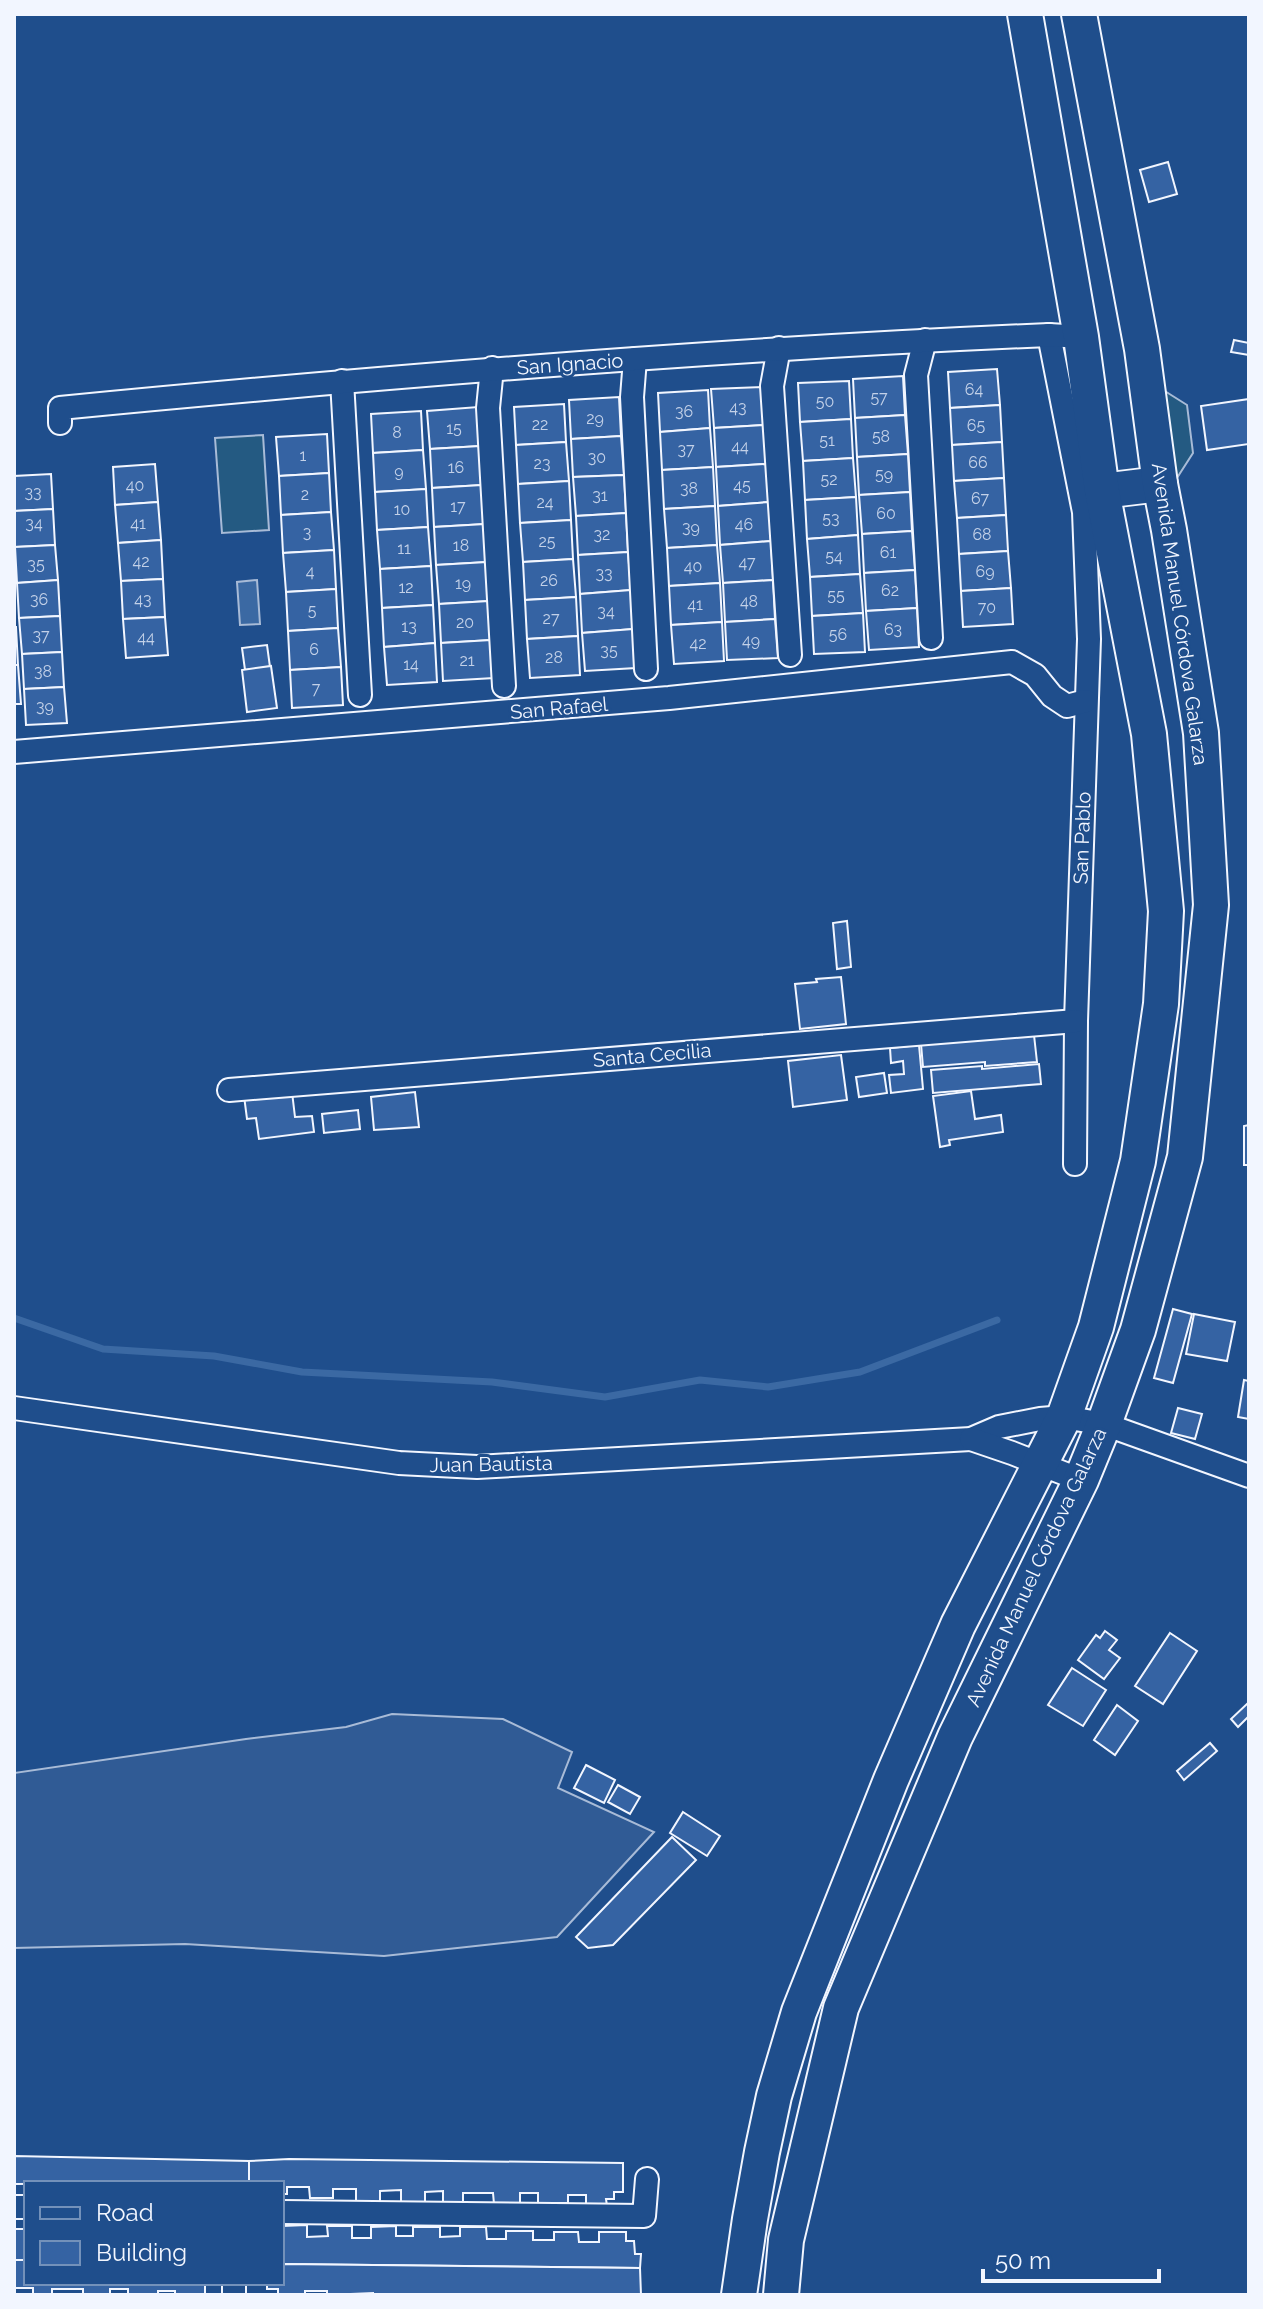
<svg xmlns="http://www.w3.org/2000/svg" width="1263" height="2309" viewBox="0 0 1263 2309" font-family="Raleway,sans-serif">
  <rect width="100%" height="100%" fill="#1f4e8c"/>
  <g fill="#245a82" stroke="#a8bbd7" stroke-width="2">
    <path d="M1160 388 1187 405 1193 453 1175 481Z"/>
    <path d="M263 435 269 530 222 533 215 438Z"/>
  </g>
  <path fill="#305b95" stroke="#a8bbd7" stroke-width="2" d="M392 1714 503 1719 572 1752 558 1788 654 1832 557 1937 384 1956 185 1944 14 1948V1773L246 1739 346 1727Z"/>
  <path fill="#3b69a3" stroke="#a8bbd7" stroke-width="2" d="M257 580 260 624 240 625 237 582Z"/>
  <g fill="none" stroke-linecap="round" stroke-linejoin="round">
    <path stroke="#3b69a3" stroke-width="7" d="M14 1318 103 1349 214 1356 302 1372 492 1382 605 1397 700 1380 768 1387 860 1372 997 1320"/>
  </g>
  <g fill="#3563a3" stroke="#f2f6ff" stroke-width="2">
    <path d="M1168 162 1177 194 1149 202 1140 170Z"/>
    <path d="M1234 340 1249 343V355L1231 352Z"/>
    <path d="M997 369 1000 405 950 408 948 372Z"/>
    <path d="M903 376 905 415 855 418 853 379Z"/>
    <path d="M849 381 851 419 800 422 798 383Z"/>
    <path d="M762 387 764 425 714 428 711 389Z"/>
    <path d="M708 390 710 428 660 432 658 393Z"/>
    <path d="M619 397 621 436 571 439 569 400Z"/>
    <path d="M1249 399V444L1207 450 1201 406Z"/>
    <path d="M564 404 566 442 516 445 514 407Z"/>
    <path d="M1000 405 1002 442 952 445 950 408Z"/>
    <path d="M478 407 480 446 430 449 427 411Z"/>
    <path d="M421 411 423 450 373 453 371 414Z"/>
    <path d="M905 415 908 454 857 457 855 418Z"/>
    <path d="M851 419 853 458 803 461 800 422Z"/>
    <path d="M764 425 766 464 716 467 714 428Z"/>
    <path d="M710 428 713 467 662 470 660 432Z"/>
    <path d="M327 434 329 473 279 476 276 437Z"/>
    <path d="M621 436 624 475 573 477 571 439Z"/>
    <path d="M566 442 569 481 518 484 516 445Z"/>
    <path d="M1002 442 1004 478 954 481 952 445Z"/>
    <path d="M480 446 482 485 432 488 430 449Z"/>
    <path d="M423 450 426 489 375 492 373 453Z"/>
    <path d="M908 454 910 492 859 495 857 457Z"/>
    <path d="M853 458 856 497 805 500 803 461Z"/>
    <path d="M155 464 158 502 115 505 113 467Z"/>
    <path d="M766 464 769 502 718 506 716 467Z"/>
    <path d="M713 467 715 506 664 509 662 470Z"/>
    <path d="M329 473 331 512 281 515 279 476Z"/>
    <path d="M51 474 53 509 14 511V476Z"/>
    <path d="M624 475 626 513 576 516 573 477Z"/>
    <path d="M1004 478 1006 515 957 518 954 481Z"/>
    <path d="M569 481 571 520 520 523 518 484Z"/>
    <path d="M482 485 485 524 434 527 432 488Z"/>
    <path d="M426 489 428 527 377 530 375 492Z"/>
    <path d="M910 492 912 531 862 534 859 495Z"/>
    <path d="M856 497 858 535 807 539 805 500Z"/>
    <path d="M158 502 161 540 118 543 115 505Z"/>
    <path d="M769 502 771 541 720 545 718 506Z"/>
    <path d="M715 506 717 545 667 548 664 509Z"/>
    <path d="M53 509 55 545 15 547 14 511Z"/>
    <path d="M331 512 334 550 283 553 281 515Z"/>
    <path d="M626 513 628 552 578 555 576 516Z"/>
    <path d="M1006 515 1008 551 959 554 957 518Z"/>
    <path d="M571 520 573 559 523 562 520 523Z"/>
    <path d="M485 524 487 562 436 565 434 527Z"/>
    <path d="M428 527 431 566 380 569 377 530Z"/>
    <path d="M912 531 915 570 864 573 862 534Z"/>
    <path d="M858 535 860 574 810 577 807 539Z"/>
    <path d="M161 540 163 579 121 581 118 543Z"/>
    <path d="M771 541 773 580 723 583 720 545Z"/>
    <path d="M55 545 58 580 17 583 15 547Z"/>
    <path d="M717 545 720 583 669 586 667 548Z"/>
    <path d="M334 550 336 589 286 592 283 553Z"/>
    <path d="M1008 551 1011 588 961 591 959 554Z"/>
    <path d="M628 552 631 590 580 594 578 555Z"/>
    <path d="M573 559 576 597 525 600 523 562Z"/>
    <path d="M487 562 489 601 439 604 436 565Z"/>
    <path d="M431 566 433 605 382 608 380 569Z"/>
    <path d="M915 570 917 608 866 611 864 573Z"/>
    <path d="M860 574 863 613 812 616 810 577Z"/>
    <path d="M163 579 165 617 123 619 121 581Z"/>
    <path d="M58 580 60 616 19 618 17 583Z"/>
    <path d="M773 580 775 619 725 622 723 583Z"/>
    <path d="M720 583 722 622 671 625 669 586Z"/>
    <path d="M1011 588 1013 624 963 627 961 591Z"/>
    <path d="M336 589 338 628 288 631 286 592Z"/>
    <path d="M631 590 633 629 582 633 580 594Z"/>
    <path d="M576 597 578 636 527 639 525 600Z"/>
    <path d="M489 601 491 640 441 643 439 604Z"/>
    <path d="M433 605 435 643 384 647 382 608Z"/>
    <path d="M917 608 919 647 869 650 866 611Z"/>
    <path d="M863 613 865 652 814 654 812 616Z"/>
    <path d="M60 616 62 652 22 654 19 618Z"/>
    <path d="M165 617 168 655 126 658 123 619Z"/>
    <path d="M775 619 778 658 727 660 725 622Z"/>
    <path d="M722 622 724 661 674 664 671 625Z"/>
    <path d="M14 627H16L18 665H14Z"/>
    <path d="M338 628 341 667 290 670 288 631Z"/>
    <path d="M633 629 636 668 585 671 582 633Z"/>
    <path d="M578 636 580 675 530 678 527 639Z"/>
    <path d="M491 640 494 678 443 681 441 643Z"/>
    <path d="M435 643 437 682 387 685 384 647Z"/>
    <path d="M267 645 270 667 245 670 242 648Z"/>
    <path d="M62 652 64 687 24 689 22 654Z"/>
    <path d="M14 665H18L21 704H14Z"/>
    <path d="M271 666 277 708 247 712 242 670Z"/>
    <path d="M341 667 343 705 292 708 290 670Z"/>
    <path d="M64 687 67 723 26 725 24 689Z"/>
    <path d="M847 921 851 967 837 969 833 923Z"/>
    <path d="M841 977 846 1024 800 1029 795 984 817 982 816 979Z"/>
    <path d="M1034 1035 1037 1062 985 1066V1062L923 1067 921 1044Z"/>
    <path d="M919 1045 923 1089 891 1093 889 1075 904 1074 903 1061 891 1063 890 1048Z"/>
    <path d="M841 1055 847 1100 793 1107 788 1061Z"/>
    <path d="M1039 1064 1041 1084 933 1093 931 1070 982 1066V1069Z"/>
    <path d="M884 1073 887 1093 859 1097 856 1077Z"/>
    <path d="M971 1091 975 1119 1001 1115 1003 1132 949 1140 950 1145 940 1147 933 1096Z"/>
    <path d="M292 1092 295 1117 312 1116 314 1132 259 1139 256 1118 247 1119 244 1096Z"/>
    <path d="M415 1092 419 1127 374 1130 371 1097Z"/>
    <path d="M358 1110 360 1129 324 1133 322 1114Z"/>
    <path d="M1249 1125V1165H1244V1126Z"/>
    <path d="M1173 1309 1192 1314 1173 1383 1154 1378Z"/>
    <path d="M1194 1314 1235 1322 1227 1361 1186 1354Z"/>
    <path d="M1244 1380 1249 1381V1419L1238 1417Z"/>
    <path d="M1178 1408 1202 1414 1195 1439 1171 1433Z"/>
    <path d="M1105 1631 1117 1640 1109 1650 1120 1658 1104 1679 1078 1660 1096 1635 1100 1638Z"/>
    <path d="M1170 1633 1197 1651 1163 1704 1135 1686Z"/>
    <path d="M1072 1668 1106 1690 1083 1726 1048 1705Z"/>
    <path d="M1249 1702V1716L1238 1727 1231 1719Z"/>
    <path d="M1117 1705 1138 1721 1115 1755 1094 1740Z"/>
    <path d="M1210 1743 1217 1751 1184 1780 1177 1771Z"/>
    <path d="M586 1765 615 1780 604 1803 574 1788Z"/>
    <path d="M618 1785 640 1797 630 1814 608 1802Z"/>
    <path d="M683 1812 720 1836 707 1856 670 1833Z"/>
    <path d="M672 1837 696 1860 613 1945 588 1948 576 1937Z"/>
    <path d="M14 2156 249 2161V2183L14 2184Z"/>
    <path d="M289 2159 623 2163V2192H614V2199H606L607 2206H586V2195H568V2203H538V2193H520V2204H494L493 2193H463V2204L443 2205V2191L425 2192V2202L401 2203V2190L380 2191V2202H356V2189H333V2198H310L309 2187H287V2194H282V2183H249V2161Z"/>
    <path d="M307 2225V2237L328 2236 327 2226H352V2238H371V2227L396 2226V2236H413V2227H440V2237L460 2236V2227H486L487 2239H506V2231H533V2240H554V2232H578L579 2242H599V2232H626V2241H634L635 2254H641L640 2268 282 2264V2226Z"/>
    <rect x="14" y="2229" width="12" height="31"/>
    <path d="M14 2260H26V2283H205V2295H175V2291H158V2295H128V2289H110V2295H83V2289H52V2295H33V2288H14Z"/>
    <path d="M282 2264 640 2268 641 2295H373V2293L327 2295V2291H305V2295H278V2289H267V2283H282Z"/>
  </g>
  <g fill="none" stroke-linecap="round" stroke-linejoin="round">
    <g stroke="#f2f6ff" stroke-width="26">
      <g id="street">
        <path d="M1049 335 1084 512 1089 639 1076 1021 1075 1164"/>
        <path d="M925 340 916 375 931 638"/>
        <path d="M779 348 772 386 790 655"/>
        <path d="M635 359 632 397 646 669"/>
        <path d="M492 368 488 408 504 686"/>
        <path d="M342 381 360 695"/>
        <path d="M60 423V408C389 376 718 349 1049 335L1081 337"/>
        <path d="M14 752 669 698 1012 662 1035 675 1052 696 1067 706 1086 701"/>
        <path d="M229 1090 1076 1021"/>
        <path d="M14 1408 399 1463 477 1467 971 1439 999 1427 1040 1419 1064 1417 1104 1424 1249 1476"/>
        <path d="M971 1439 1012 1453 1081 1480"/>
        <path d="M14 2207H26"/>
        <path d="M282 2212 644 2216 647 2179"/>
        <path d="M234 2295V2283"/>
      </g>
    </g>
    <g stroke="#f2f6ff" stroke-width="38">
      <g id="primary">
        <path d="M1102 491 1160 484"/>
        <path d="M739 2295 750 2219 762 2152 774 2096 799 2012 891 1780 958 1625 1064 1417 1096 1327 1138 1161 1161 1004 1166 911 1149 734 1102 491 1081 337 1025 14"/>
        <path d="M781 2295 786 2240 841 2008 955 1737 1081 1480 1104 1424 1138 1330 1185 1157 1211 905 1201 733 1169 530 1160 484 1142 349 1079 14"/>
      </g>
    </g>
    <use href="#street" stroke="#1f4e8c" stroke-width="22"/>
    <use href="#primary" stroke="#1f4e8c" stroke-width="34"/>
  </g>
  <g text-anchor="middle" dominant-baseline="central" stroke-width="6" stroke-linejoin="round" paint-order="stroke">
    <g font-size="16" fill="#c3d1e8">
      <text x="974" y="389">64</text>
      <text x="879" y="397">57</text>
      <text x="825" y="401">50</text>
      <text x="738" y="407">43</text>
      <text x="684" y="411">36</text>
      <text x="595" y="418">29</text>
      <text x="540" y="424">22</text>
      <text x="976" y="425">65</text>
      <text x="454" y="428">15</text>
      <text x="397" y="432">8</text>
      <text x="881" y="436">58</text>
      <text x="827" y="440">51</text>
      <text x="740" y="446">44</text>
      <text x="686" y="449">37</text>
      <text x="303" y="455">1</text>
      <text x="597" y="457">30</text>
      <text x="978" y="462">66</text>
      <text x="542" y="463">23</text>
      <text x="456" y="467">16</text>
      <text x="399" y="471">9</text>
      <text x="884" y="474">59</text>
      <text x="829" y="479">52</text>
      <text x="135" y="485">40</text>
      <text x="742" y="485">45</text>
      <text x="689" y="488">38</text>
      <text x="33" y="492">33</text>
      <text x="305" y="494">2</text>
      <text x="600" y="495">31</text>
      <text x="980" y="498">67</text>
      <text x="545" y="502">24</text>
      <text x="458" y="506">17</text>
      <text x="402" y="509">10</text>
      <text x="886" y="513">60</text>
      <text x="831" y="518">53</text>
      <text x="34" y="523">34</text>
      <text x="138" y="523">41</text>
      <text x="744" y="524">46</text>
      <text x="691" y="527">39</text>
      <text x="307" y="532">3</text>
      <text x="602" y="534">32</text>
      <text x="982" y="534">68</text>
      <text x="547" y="541">25</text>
      <text x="461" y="545">18</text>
      <text x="404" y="548">11</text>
      <text x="888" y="552">61</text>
      <text x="834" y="556">54</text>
      <text x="141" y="561">42</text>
      <text x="747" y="562">47</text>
      <text x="36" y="564">35</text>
      <text x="693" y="566">40</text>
      <text x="310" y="571">4</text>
      <text x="985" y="571">69</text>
      <text x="604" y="573">33</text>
      <text x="549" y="580">26</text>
      <text x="463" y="583">19</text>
      <text x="406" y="587">12</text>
      <text x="890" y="590">62</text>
      <text x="836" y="595">55</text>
      <text x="39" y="599">36</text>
      <text x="143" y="599">43</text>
      <text x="749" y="601">48</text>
      <text x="695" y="604">41</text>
      <text x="987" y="607">70</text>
      <text x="312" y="610">5</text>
      <text x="606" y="611">34</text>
      <text x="551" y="618">27</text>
      <text x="465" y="622">20</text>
      <text x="409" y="626">13</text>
      <text x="893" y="629">63</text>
      <text x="838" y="634">56</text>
      <text x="41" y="635">37</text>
      <text x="146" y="637">44</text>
      <text x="751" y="640">49</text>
      <text x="698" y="643">42</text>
      <text x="314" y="649">6</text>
      <text x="609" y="650">35</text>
      <text x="554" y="657">28</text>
      <text x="467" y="660">21</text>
      <text x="411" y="664">14</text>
      <text x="43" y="671">38</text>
      <text x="316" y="688">7</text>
      <text x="45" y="706">39</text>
    </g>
    <g font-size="20" fill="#f2f6ff" stroke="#1f4e8c">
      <text transform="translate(570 364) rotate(-4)">San Ignacio</text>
      <text transform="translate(1180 614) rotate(82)">Avenida Manuel Córdova Galarza</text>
      <text transform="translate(559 708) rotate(-5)">San Rafael</text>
      <text transform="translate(1082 838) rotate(-88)">San Pablo</text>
      <text transform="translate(652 1055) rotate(-5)">Santa Cecilia</text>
      <text transform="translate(491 1464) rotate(-1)">Juan Bautista</text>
      <text transform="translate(1036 1567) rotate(-65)">Avenida Manuel Córdova Galarza</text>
    </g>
  </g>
  <rect width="1263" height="2309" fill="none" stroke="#f2f6ff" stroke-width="32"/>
  <rect x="24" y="2181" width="260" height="104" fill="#1f4e8c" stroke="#7391ba" stroke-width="2"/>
  <rect x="40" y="2207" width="40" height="12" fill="#1f4e8c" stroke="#7391ba" stroke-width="2"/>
  <text x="96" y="2221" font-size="24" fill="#f2f6ff">Road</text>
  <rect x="40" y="2241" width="40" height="24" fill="#3563a3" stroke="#7391ba" stroke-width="2"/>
  <text x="96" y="2261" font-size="24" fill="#f2f6ff">Building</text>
  <path d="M983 2269v12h176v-12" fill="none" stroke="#f2f6ff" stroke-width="4"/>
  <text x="995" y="2269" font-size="24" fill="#f2f6ff" stroke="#1f4e8c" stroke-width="6" paint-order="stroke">50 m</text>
</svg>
